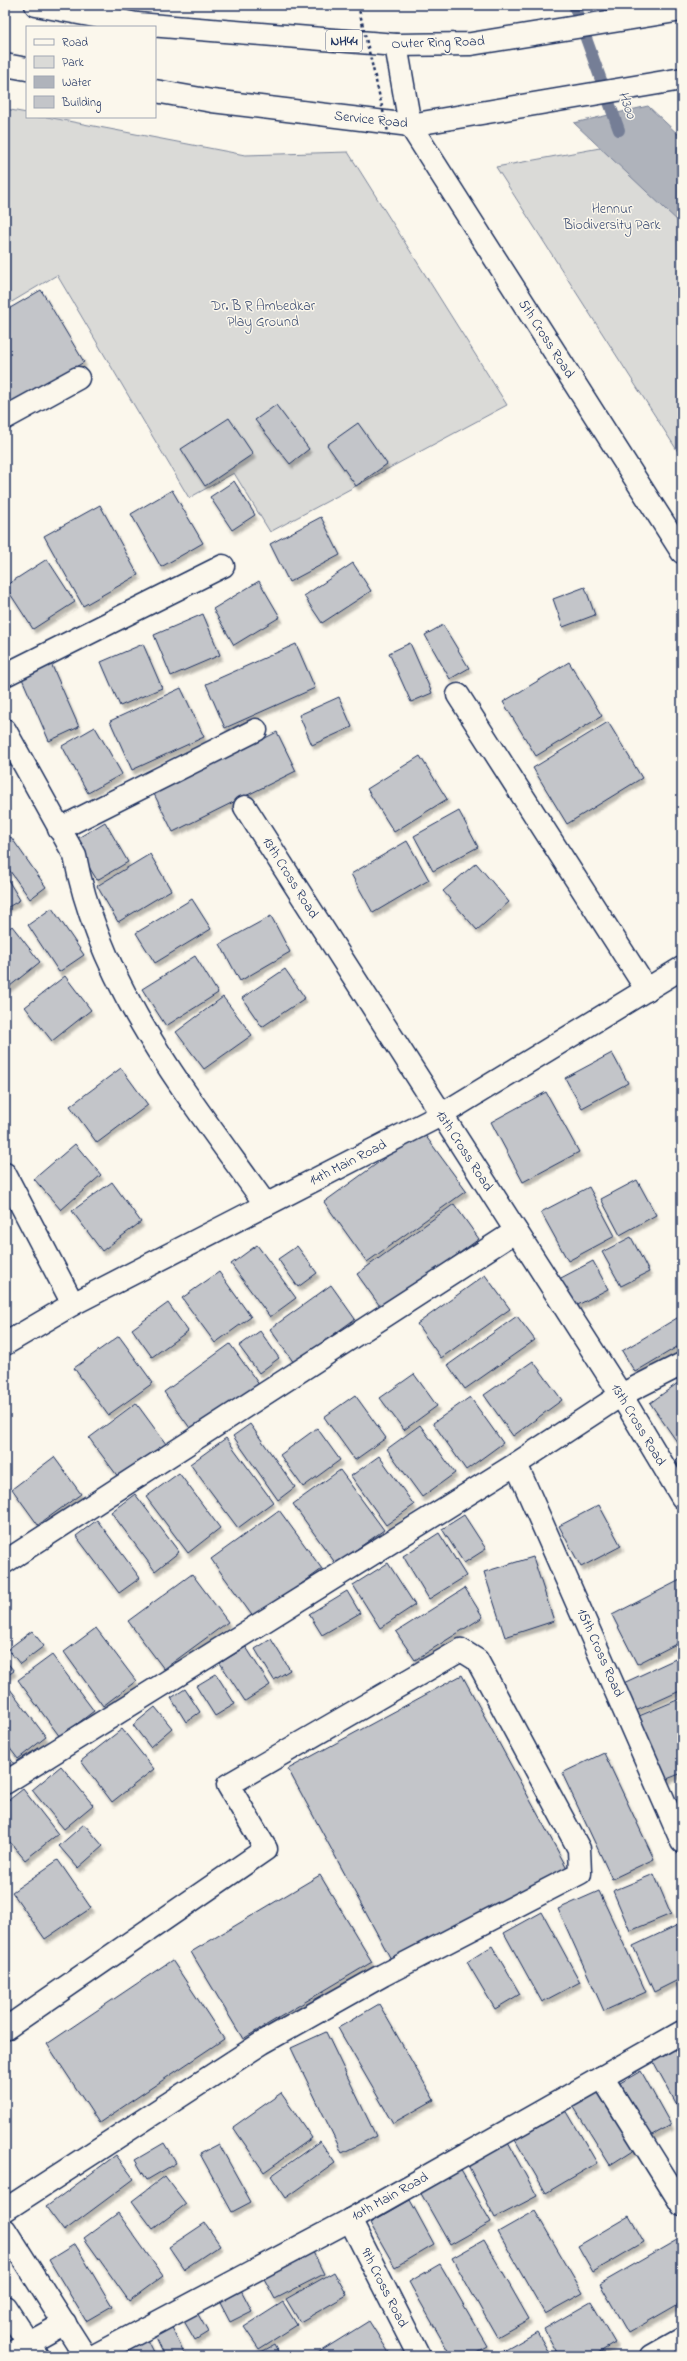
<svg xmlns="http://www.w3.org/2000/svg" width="687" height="2361" viewBox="0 0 687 2361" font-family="'Indie Flower',sans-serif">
  <defs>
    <filter id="shadow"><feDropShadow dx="2.5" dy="4.5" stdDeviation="1" flood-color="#0004"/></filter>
  </defs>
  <rect width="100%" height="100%" fill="#fbf7ec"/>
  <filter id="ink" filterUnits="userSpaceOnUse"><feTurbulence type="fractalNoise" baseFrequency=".025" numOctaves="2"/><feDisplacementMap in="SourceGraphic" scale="8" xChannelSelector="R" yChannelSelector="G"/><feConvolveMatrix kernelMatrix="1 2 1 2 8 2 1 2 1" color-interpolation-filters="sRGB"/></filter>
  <g filter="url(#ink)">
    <g fill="#dadad7" stroke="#7a849a">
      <path d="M5 109 27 113V117H47L245 155 348 152 507 405 270 532 234 473 189 498 57 275 5 306Z"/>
      <path d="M682 133V458L496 167Z"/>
    </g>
    <path fill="#afb3bb" stroke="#747e96" d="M648 106 682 138V225L574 123Z"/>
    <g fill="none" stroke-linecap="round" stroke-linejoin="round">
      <path stroke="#747e96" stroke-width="12" d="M574 5 619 130"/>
    </g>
    <g fill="#c3c5c9" stroke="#1b2f5e" filter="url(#shadow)">
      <path d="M41 290 84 362 5 409V311Z"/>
      <path d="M276 405 309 449 290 464 255 420Z"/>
      <path d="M229 418 253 454 205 486 181 449Z"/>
      <path d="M358 423 387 464 356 486 327 445Z"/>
      <path d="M234 481 255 515 232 530 210 497Z"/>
      <path d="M172 490 203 543 161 567 131 514Z"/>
      <path d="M100 505 138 575 83 606 44 536Z"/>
      <path d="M321 517 340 555 289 582 270 544Z"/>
      <path d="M47 559 75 602 33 629 5 586Z"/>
      <path d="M353 563 371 591 322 623 304 596Z"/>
      <path d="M259 581 280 617 234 645 213 609Z"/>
      <path d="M585 587 595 615 563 627 553 599Z"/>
      <path d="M203 614 220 655 171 676 154 635Z"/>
      <path d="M443 625 469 668 450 679 425 635Z"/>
      <path d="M410 643 432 693 411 702 389 653Z"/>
      <path d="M143 644 162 688 120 706 101 662Z"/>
      <path d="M296 644 315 688 225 728 206 684Z"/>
      <path d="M50 661 79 727 49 741 20 674Z"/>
      <path d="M569 662 602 716 536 756 503 702Z"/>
      <path d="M181 688 204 737 132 770 110 721Z"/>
      <path d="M339 697 352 727 312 745 299 715Z"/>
      <path d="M608 722 642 778 567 824 533 768Z"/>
      <path d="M95 727 122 774 88 793 62 746Z"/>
      <path d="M277 732 296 771 173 832 154 794Z"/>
      <path d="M420 756 447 799 394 832 367 789Z"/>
      <path d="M459 811 478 847 433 871 414 836Z"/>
      <path d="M105 822 128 862 97 880 73 841Z"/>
      <path d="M11 837 46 887 30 899 5 864V841Z"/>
      <path d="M407 841 429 880 373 913 351 874Z"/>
      <path d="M150 854 171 890 118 922 97 886Z"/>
      <path d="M476 863 509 902 477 930 443 891Z"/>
      <path d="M5 875 20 900 5 909Z"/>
      <path d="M192 899 211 929 155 963 136 933Z"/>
      <path d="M52 908 84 955 59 972 28 925Z"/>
      <path d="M271 916 290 952 240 981 220 944Z"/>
      <path d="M12 926 40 962 5 990V932Z"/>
      <path d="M195 956 218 993 166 1026 142 989Z"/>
      <path d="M285 969 305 998 262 1027 242 998Z"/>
      <path d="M65 976 91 1010 52 1041 25 1007Z"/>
      <path d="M223 997 252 1035 204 1069 176 1032Z"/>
      <path d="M612 1053 628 1083 582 1108 565 1078Z"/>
      <path d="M121 1068 148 1105 97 1143 70 1106Z"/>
      <path d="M546 1092 579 1152 523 1182 491 1122Z"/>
      <path d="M422 1131 466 1191 367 1262 324 1202Z"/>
      <path d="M75 1144 101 1175 61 1210 34 1179Z"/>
      <path d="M637 1180 656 1215 620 1235 601 1199Z"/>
      <path d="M112 1182 141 1222 102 1251 72 1211Z"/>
      <path d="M589 1187 615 1236 568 1261 541 1212Z"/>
      <path d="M454 1204 479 1239 382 1309 357 1274Z"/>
      <path d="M631 1237 649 1272 621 1286 602 1252Z"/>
      <path d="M257 1245 296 1298 270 1317 231 1264Z"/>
      <path d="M297 1246 317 1273 298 1287 278 1259Z"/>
      <path d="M593 1261 608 1289 574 1307 559 1279Z"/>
      <path d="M219 1272 251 1317 215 1343 182 1298Z"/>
      <path d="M485 1275 510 1309 441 1358 417 1324Z"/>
      <path d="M331 1285 355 1319 294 1363 270 1329Z"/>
      <path d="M168 1303 188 1331 152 1357 132 1329Z"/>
      <path d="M682 1315V1344L635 1372 622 1351Z"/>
      <path d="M517 1316 535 1340 465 1389 448 1365Z"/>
      <path d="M260 1331 279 1358 259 1373 239 1346Z"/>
      <path d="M119 1336 153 1383 108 1415 74 1368Z"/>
      <path d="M230 1344 260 1386 195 1435 164 1392Z"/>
      <path d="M533 1361 562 1400 513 1436 484 1395Z"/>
      <path d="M414 1374 437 1406 404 1430 380 1398Z"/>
      <path d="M682 1380V1449L650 1403Z"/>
      <path d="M355 1395 386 1438 355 1460 324 1417Z"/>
      <path d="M470 1397 503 1443 466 1470 433 1423Z"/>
      <path d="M136 1403 166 1444 119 1478 89 1438Z"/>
      <path d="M250 1424 295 1487 278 1500 233 1436Z"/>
      <path d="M420 1425 455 1473 422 1497 387 1449Z"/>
      <path d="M317 1428 340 1460 303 1487 280 1455Z"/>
      <path d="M226 1438 273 1502 238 1528 190 1464Z"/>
      <path d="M379 1456 414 1505 386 1525 351 1476Z"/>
      <path d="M682 1456V1472L675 1460Z"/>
      <path d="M54 1457 81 1494 38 1525 12 1489Z"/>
      <path d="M340 1470 384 1530 336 1564 293 1504Z"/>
      <path d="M179 1473 220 1528 188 1553 146 1497Z"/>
      <path d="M135 1494 179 1552 155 1571 111 1512Z"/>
      <path d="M599 1505 621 1546 581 1567 559 1526Z"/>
      <path d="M279 1510 322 1569 254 1618 211 1559Z"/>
      <path d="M464 1515 486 1549 464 1563 442 1529Z"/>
      <path d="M97 1520 140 1578 119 1593 76 1536Z"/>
      <path d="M439 1533 466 1576 429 1599 403 1556Z"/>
      <path d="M533 1557 554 1621 505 1637 484 1572Z"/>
      <path d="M388 1563 415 1605 380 1628 353 1585Z"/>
      <path d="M192 1574 228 1622 164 1669 128 1621Z"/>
      <path d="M682 1579V1641L637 1664 612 1615Z"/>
      <path d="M465 1588 483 1617 415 1660 396 1632Z"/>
      <path d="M347 1591 360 1613 322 1635 309 1614Z"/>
      <path d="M96 1628 136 1681 103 1706 64 1652Z"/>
      <path d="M32 1631 44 1646 20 1664 8 1649Z"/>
      <path d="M271 1639 290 1670 274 1680 255 1649Z"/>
      <path d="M246 1647 270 1685 245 1701 220 1663Z"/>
      <path d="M52 1655 94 1711 60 1737 18 1680Z"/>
      <path d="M682 1656V1690L629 1714 617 1686Z"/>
      <path d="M5 1660 14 1671 5 1677Z"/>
      <path d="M216 1674 235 1704 215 1716 196 1686Z"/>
      <path d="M462 1675 567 1868 393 1963 288 1769Z"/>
      <path d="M10 1689 46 1737 18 1759 5 1742V1693Z"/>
      <path d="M185 1689 200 1712 186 1722 171 1698Z"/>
      <path d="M682 1698V1773L657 1783 632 1719Z"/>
      <path d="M155 1707 172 1728 150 1747 133 1725Z"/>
      <path d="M122 1729 154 1769 112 1802 81 1761Z"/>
      <path d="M5 1751 16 1767 5 1775Z"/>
      <path d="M604 1753 654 1859 612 1879 562 1773Z"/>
      <path d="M61 1766 93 1805 64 1829 32 1790Z"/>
      <path d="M23 1789 58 1834 25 1860 5 1836V1803Z"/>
      <path d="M84 1824 103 1846 78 1868 59 1846Z"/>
      <path d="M58 1860 91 1908 45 1939 12 1892Z"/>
      <path d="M654 1874 671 1914 630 1931 613 1891Z"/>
      <path d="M320 1875 372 1962 243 2039 191 1952Z"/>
      <path d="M599 1891 646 1992 604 2011 558 1909Z"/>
      <path d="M542 1912 580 1982 542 2002 504 1933Z"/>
      <path d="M682 1923V1978L654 1992 633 1946Z"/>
      <path d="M492 1946 520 1994 495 2009 467 1962Z"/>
      <path d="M172 1960 224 2039 99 2123 47 2044Z"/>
      <path d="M379 2004 434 2100 393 2123 338 2028Z"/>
      <path d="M326 2032 376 2136 342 2153 291 2048Z"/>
      <path d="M674 2049 682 2062 681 2112 653 2061Z"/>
      <path d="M641 2071 671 2125 651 2136 620 2083Z"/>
      <path d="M599 2089 635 2149 610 2165 572 2104Z"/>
      <path d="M281 2093 312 2138 264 2172 233 2127Z"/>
      <path d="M566 2110 597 2163 546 2193 515 2140Z"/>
      <path d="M320 2141 335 2163 286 2198 271 2176Z"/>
      <path d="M507 2141 537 2196 495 2218 467 2163Z"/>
      <path d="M164 2143 176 2163 147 2180 135 2160Z"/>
      <path d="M219 2144 251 2202 232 2212 200 2154Z"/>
      <path d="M116 2155 134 2179 64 2231 46 2207Z"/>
      <path d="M459 2167 491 2222 450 2245 419 2190Z"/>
      <path d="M165 2176 186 2204 153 2229 132 2201Z"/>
      <path d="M410 2200 434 2244 395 2267 370 2223Z"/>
      <path d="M535 2211 583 2293 545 2314 498 2232Z"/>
      <path d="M118 2213 163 2276 129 2301 84 2238Z"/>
      <path d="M629 2216 644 2242 593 2272 578 2246Z"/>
      <path d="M205 2223 220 2245 184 2269 169 2247Z"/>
      <path d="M682 2237V2302L628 2333 600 2284Z"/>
      <path d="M484 2240 529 2319 497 2337 452 2258Z"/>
      <path d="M75 2244 112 2306 86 2321 49 2260Z"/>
      <path d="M311 2248 324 2274 275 2299 261 2273Z"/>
      <path d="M440 2264 488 2347 472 2356H451L409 2282Z"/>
      <path d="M334 2272 347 2295 300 2322 286 2299Z"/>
      <path d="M240 2288 252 2311 230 2322 218 2299Z"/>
      <path d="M283 2302 297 2325 259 2349 244 2327Z"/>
      <path d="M591 2302 615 2343 593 2356H559L544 2329Z"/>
      <path d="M195 2309 208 2332 195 2340 181 2316Z"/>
      <path d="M369 2321 391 2356H313Z"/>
      <path d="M171 2325 185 2356H164L153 2333Z"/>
      <path d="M537 2332 551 2356H495Z"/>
      <path d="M145 2336 155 2356H104Z"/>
      <path d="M274 2345 280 2356H254Z"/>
    </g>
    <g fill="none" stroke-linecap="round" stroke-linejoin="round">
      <g stroke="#1b2f5e" stroke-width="25">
        <path id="service" d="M5 418 78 378"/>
      </g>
      <g stroke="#1b2f5e" stroke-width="25">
        <g id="minor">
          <path d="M410 125 682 552"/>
          <path d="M5 675 223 566"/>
          <path d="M458 695 647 990"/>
          <path d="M5 730 75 856C100 989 190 1098 266 1205"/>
          <path d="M245 807 621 1395 682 1497"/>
          <path d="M59 829 256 730"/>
          <path d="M5 1174 73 1304"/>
          <path d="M5 1344 73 1304 441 1115 682 968"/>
          <path d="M516 1464 682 1842"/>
          <path d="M5 1562 516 1231"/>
          <path d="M5 1783 516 1464 621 1395 682 1364"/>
          <path d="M5 2029 266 1849 228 1785 461 1650 477 1660 579 1849 580 1873 383 1975 262 2043 5 2210"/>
          <path d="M602 2077 682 2205"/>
          <path d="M350 2220 419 2356"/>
          <path d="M6 2356 65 2323"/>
          <path d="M94 2356 350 2220 682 2032"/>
          <path d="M652 2356 682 2339"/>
        </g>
      </g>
      <g stroke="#1b2f5e" stroke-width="25">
        <g id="tertiary">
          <path d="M5 65 27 69"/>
          <path d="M155 91 212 101 410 125 682 79"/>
        </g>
      </g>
      <g stroke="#1b2f5e" stroke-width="25">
        <g id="secondary">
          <path d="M5 2230 85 2356"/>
          <path d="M5 2307 37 2356"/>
        </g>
      </g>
      <g stroke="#1b2f5e" stroke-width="25">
        <g id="trunk">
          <path d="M36 5 137 24 396 45 471 44 682 10"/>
          <path d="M396 45 410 125"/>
        </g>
      </g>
      <use href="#service" stroke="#fbf7ec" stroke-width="22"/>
      <use href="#minor" stroke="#fbf7ec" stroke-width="22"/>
      <use href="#tertiary" stroke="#fbf7ec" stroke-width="22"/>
      <use href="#secondary" stroke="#fbf7ec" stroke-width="22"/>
      <use href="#trunk" stroke="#fbf7ec" stroke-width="22"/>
      <path stroke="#1b2f5e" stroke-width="2.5" stroke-dasharray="3 3" stroke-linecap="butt" d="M358 5 389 136"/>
    </g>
  </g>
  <g text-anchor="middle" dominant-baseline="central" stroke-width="3" stroke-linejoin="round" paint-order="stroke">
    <rect fill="#fbf7ec" stroke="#5e6b89" stroke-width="1" x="326" y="30" width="36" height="22" rx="3"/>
    <g font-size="13" font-weight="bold" fill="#1b2f5e">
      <text x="344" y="41">NH44</text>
    </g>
    <g font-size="14" fill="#1b2f5e" stroke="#fbf7ec">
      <text transform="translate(438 43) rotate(-2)">Outer Ring Road</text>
      <text transform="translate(371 120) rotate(6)">Service Road</text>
      <text transform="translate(546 339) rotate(57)">5th Cross Road</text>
      <text transform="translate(290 878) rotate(58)">13th Cross Road</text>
      <text transform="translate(464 1151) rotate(57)">13th Cross Road</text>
      <text transform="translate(348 1163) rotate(-27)">14th Main Road</text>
      <text transform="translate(638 1425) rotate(59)">13th Cross Road</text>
      <text transform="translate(600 1653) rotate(66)">15th Cross Road</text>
      <text transform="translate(390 2197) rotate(-29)">10th Main Road</text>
      <text transform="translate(384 2288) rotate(63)">9th Cross Road</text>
    </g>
    <g font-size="14" fill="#415176" stroke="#fbf7ec">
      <text x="612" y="209">Hennur<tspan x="612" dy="16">Biodiversity Park</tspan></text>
      <text x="263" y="306">Dr. B R Ambedkar<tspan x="263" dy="16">Play Ground</tspan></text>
    </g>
    <g font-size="15" font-style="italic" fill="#47577a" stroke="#fbf7ec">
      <text transform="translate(627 105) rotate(70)">H300</text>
    </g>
  </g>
  <rect width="687" height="2361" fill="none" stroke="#fbf7ec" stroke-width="20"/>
  <rect x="10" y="10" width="667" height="2341" fill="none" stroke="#1b2f5e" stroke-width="1.5" filter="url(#ink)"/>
  <rect x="26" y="26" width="130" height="92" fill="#fbf7ec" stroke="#a1a7b3"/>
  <rect x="34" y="39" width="20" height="6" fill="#fbf7ec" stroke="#a1a7b3"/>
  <text x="62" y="46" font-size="12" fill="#1b2f5e">Road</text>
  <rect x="34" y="56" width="20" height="12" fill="#dadad7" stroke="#a1a7b3"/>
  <text x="62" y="66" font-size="12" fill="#1b2f5e">Park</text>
  <rect x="34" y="76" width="20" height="12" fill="#afb3bb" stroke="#a1a7b3"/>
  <text x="62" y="86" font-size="12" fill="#1b2f5e">Water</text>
  <rect x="34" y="96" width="20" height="12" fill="#c3c5c9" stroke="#a1a7b3"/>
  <text x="62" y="106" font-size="12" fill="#1b2f5e">Building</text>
</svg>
